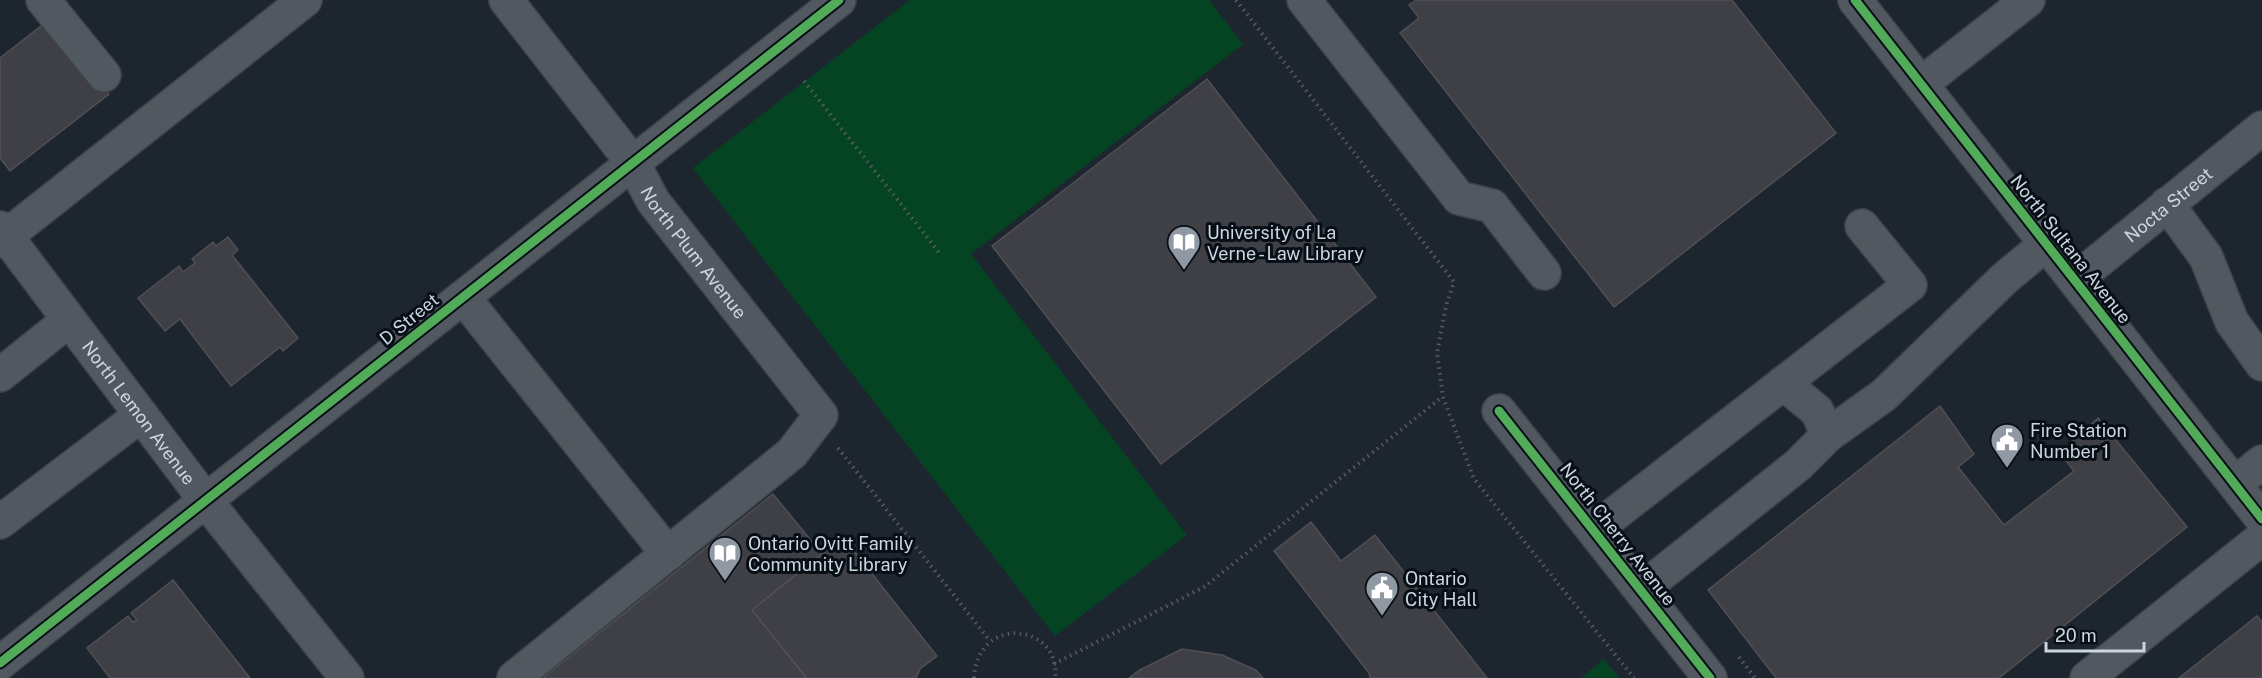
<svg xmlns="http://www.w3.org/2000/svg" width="2262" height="678" viewBox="0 0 2262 678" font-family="'Public Sans',sans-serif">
  <rect width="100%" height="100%" fill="#1d262f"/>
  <g fill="#054423">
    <path d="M910 0H1209L1243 44 971 254 1187 535 1055 636 693 168Z"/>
    <path d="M1604 659 1619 678H1581Z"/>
  </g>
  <g fill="#3f4046" stroke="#504f56" stroke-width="1.5">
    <path d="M1416 0H1732L1836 133 1614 307 1400 33 1419 18 1409 5Z"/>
    <path d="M50 19 109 94 10 171 0 158V58Z"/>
    <path d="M1207 79 1376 297 1161 464 992 246Z"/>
    <path d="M228 237 238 250 232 255 298 338 283 351 280 347 231 386 180 319 165 331 138 298 179 266 183 272 195 263 192 259 213 242 216 246Z"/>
    <path d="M1940 406 1974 454 1958 467 2004 525 2074 471 2060 453 2098 418 2187 527 1999 678H1776L1708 590Z"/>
    <path d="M773 494 822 554 752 610 806 678H543Z"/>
    <path d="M1311 522 1341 561 1375 535 1487 678H1370L1369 673 1274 551Z"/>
    <path d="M843 537 937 656 920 669 916 678H807L752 610Z"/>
    <path d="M173 580 250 678H110L87 648 128 616 133 622 137 620 131 613Z"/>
    <path d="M2257 616 2262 622V678H2179Z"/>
    <path d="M1182 649 1222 655 1256 670 1263 678H1129L1140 670Z"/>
  </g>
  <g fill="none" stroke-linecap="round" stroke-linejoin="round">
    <g stroke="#3c434a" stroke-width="36">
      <g id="minor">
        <path d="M43 0 104 75"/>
        <path id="s1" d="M506 0 633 163 653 201 821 415 792 453 514 678"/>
        <path d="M1304 0 1459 198 1492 206 1544 273"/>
        <path d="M1855 0 2262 519"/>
        <path d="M1921 84 2028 0"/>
        <path d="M2167 204 2206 257 2232 322 2262 364"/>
        <path id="s2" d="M0 228 206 501 347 678"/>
        <path d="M0 241 305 0"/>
        <path id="s3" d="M2075 280 2262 128"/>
        <path d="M463 297 668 554"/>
        <path d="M0 375 69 320"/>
        <path d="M1499 411 1710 678"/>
        <path d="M1828 435 1884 395 2005 278 2046 244"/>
        <path d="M2235 484 2262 462"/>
        <path d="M0 522 141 415"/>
        <path d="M1594 530 1910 285 1862 226"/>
        <path d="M1641 590 1798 465 1828 435 1817 411 1783 383"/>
        <path d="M0 663 839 0"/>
        <path d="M2087 678 2262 538"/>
      </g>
    </g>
    <g stroke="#555b61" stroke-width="4" stroke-dasharray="1.5 4.5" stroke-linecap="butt">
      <path d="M1236 0 1454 282 1446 306 1437 353 1443 397 1474 479 1634 678"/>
      <path d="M804 81 941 255"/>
      <path d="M838 448 990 641"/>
      <path d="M1739 657 1755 678"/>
      <path d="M1054 664 1204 587 1442 397"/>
      <path d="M974 678C977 614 1061 623 1055 678"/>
    </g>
    <use href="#minor" stroke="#515860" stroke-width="33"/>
    <g stroke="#080e16" stroke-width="13">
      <g id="cycleway">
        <path d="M1855 0 2262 519"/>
        <path d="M1499 411 1710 678"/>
        <path d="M0 663 839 0"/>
      </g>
    </g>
    <use href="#cycleway" stroke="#51ab58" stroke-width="9"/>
  </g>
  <defs>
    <g id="library-pin" transform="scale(1.725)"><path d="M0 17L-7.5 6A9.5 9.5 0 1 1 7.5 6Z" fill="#8f98a3" stroke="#080e16"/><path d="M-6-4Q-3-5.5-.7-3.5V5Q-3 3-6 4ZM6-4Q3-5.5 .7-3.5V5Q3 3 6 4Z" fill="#fff"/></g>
    <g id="civic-pin" transform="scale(1.725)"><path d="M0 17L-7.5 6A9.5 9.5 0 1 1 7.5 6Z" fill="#8f98a3" stroke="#080e16"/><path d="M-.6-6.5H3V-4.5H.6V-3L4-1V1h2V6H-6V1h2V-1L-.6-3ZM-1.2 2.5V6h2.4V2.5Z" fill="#fff"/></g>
  </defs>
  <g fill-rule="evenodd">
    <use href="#library-pin" x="1184" y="242"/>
    <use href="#civic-pin" x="2007" y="440"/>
    <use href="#library-pin" x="725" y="553"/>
    <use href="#civic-pin" x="1382" y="588"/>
  </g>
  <g text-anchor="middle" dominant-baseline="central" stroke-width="6" stroke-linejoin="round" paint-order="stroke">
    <g font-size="18" fill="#ccd6e1" stroke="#080e16">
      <text stroke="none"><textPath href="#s3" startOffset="120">Nocta Street</textPath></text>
      <text transform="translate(2071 249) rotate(52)">North Sultana Avenue</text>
      <text stroke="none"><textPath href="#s1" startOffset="315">North Plum Avenue</textPath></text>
      <text transform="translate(409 319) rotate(-39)">D Street</text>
      <text stroke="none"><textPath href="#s2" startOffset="231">North Lemon Avenue</textPath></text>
      <text transform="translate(1618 534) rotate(52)">North Cherry Avenue</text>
    </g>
    <g font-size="18" fill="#ccd6e1" stroke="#080e16" text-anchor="start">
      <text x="1207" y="232">University of La<tspan x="1207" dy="21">Verne - Law Library</tspan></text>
      <text x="2030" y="430">Fire Station<tspan x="2030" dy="21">Number 1</tspan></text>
      <text x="748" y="543">Ontario Ovitt Family<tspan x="748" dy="21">Community Library</tspan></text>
      <text x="1405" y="578">Ontario<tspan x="1405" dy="21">City Hall</tspan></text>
    </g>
  </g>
  <path d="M2046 642v9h98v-9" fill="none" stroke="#ccd6e1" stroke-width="3"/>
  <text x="2055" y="642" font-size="18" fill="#ccd6e1" stroke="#080e16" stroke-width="4.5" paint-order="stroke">20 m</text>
</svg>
